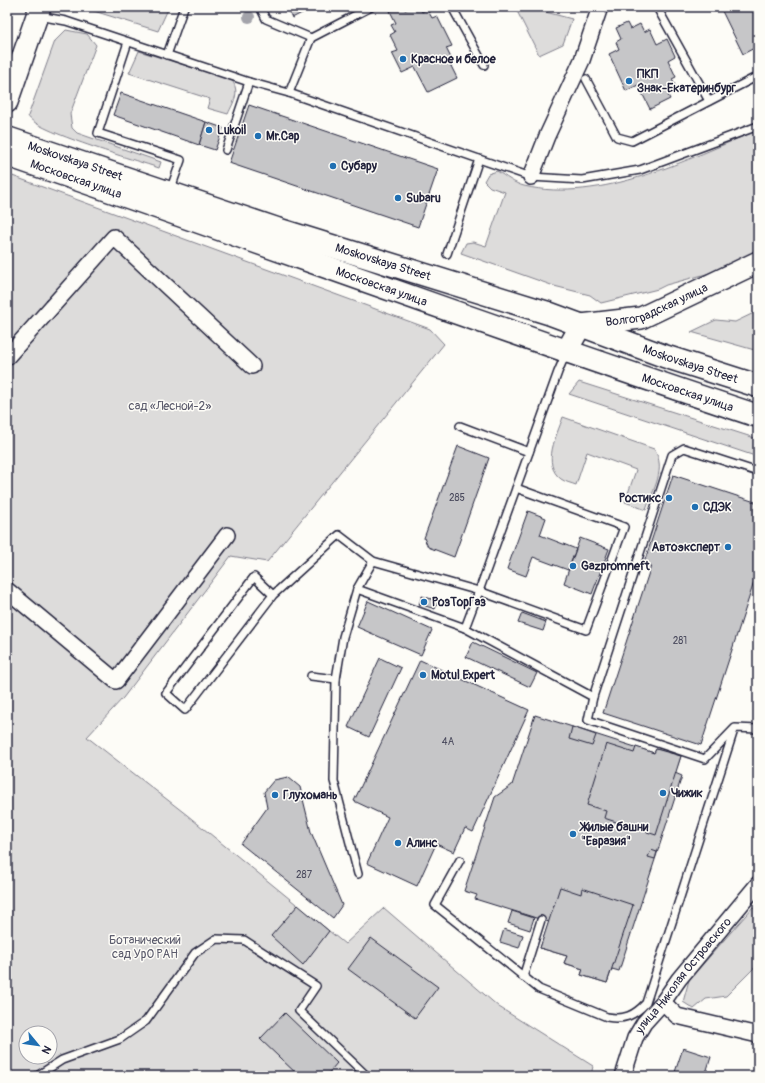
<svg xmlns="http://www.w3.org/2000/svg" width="765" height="1083" viewBox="0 0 765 1083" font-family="Pangolin,sans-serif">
  <rect width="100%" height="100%" fill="#fdfcf7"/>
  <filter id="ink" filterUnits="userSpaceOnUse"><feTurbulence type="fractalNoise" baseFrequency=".025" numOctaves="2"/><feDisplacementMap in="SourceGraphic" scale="8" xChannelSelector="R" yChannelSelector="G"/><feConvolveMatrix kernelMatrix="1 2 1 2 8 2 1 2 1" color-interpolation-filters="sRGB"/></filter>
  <g filter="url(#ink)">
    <g fill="#dddcdb" stroke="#807f8b" fill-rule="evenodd">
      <path d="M81 7H169L158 31Z"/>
      <path d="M515 7H537L538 10 572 19 563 44 539 55Z"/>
      <path d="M66 30 87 34 96 45 70 114 72 128 77 133 161 162 159 168C138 161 34 131 28 116L55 41Z"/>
      <path d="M139 51 232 80C240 93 234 101 228 114L207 108 210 99 129 73Z"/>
      <path d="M758 130V254L732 267 666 285 658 289 601 303 590 295 554 286 461 253 466 243 473 242 486 246 505 192 490 187 484 181 488 174 497 171C505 176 515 184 524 186 601 204 688 159 758 130Z"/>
      <path d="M7 174 430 329 444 344 267 562 231 556 123 698 87 737 187 815 345 944 384 908 499 1007 593 1066 591 1076H7ZM26 1033H50V1057H26Z"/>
      <path d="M758 311V351L691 332 716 320 735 322Z"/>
      <path d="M579 382 758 439V457L569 394Z"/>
      <path d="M563 417 654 449C667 469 653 489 646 510L625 502 636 470 587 452 576 485C571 483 565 482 561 479 541 464 557 435 563 417Z"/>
      <path d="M753 907 758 910V964L726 996 706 999 694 1009 683 1002 689 980Z"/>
    </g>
    <g fill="#c6c6c8" stroke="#22223b">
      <path d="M287 7H314L292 18Z"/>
      <path d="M398 7H404L405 10 411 7H419L422 12 427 9 432 18 437 16 452 46 446 48 453 62 450 64 457 78 428 92 415 67 402 73 392 53 398 51 390 35 395 32 391 25 396 23 390 11Z"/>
      <path d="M724 7H758V46L743 54 721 9Z"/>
      <path d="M627 23 630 29 640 24 644 32 650 29 657 44 667 39 675 56 668 60 676 77 672 79 677 90 668 95 670 99 650 109 638 85 626 91 609 54 619 49 616 42 621 39 616 28Z"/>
      <path d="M121 93 206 122 199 145 113 115Z"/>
      <path d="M249 105 438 169 418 227 229 163Z"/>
      <path d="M206 122 223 128 215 150 199 145Z"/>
      <path d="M458 446 489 458 454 557 428 547 424 538Z"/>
      <path d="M673 475 758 503V570L701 745 603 713 651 566 644 563Z"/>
      <path d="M528 511 546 518 540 535 576 549 568 570 533 557 526 576 507 569Z"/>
      <path d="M580 538 609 549 592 594 564 583Z"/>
      <path d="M422 596 438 601 435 609 419 604Z"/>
      <path d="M368 601 432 630 421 655 357 627Z"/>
      <path d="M522 613 546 622 543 631 518 623Z"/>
      <path d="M473 642 537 673 530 687 466 657Z"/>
      <path d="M380 658 401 668 369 737 348 727Z"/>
      <path d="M420 660 529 710 473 832 465 828 454 852 436 844 417 886 367 863 388 817 354 801Z"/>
      <path d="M535 715 654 753 656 749 681 756 675 773 682 776 619 971 612 969 607 983 581 975 583 969 564 963 567 956 540 948 549 922 475 899 477 895 464 891 495 797 512 785Z"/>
      <path d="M572 727 596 735 592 746 569 739Z"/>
      <path d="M606 744 634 753 636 747 654 753 656 749 681 756 656 835 604 818 606 811 587 805Z"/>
      <path d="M288 777 300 787 311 832 342 905 333 918 241 844 267 808 264 792 274 780Z"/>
      <path d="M651 850 657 852 655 859 648 857Z"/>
      <path d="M560 887 581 894 582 888 633 905 607 983 581 975 583 969 564 963 567 956 540 948Z"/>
      <path d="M298 905 329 931 303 965 271 936Z"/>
      <path d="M512 911 534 918 530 930 508 923Z"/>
      <path d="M504 929 523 935 519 948 500 942Z"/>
      <path d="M371 938 438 987 415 1018 348 969Z"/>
      <path d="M285 1013 337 1063 326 1076H299L260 1039Z"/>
      <path d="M683 1048 711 1057 705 1076H687L675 1072Z"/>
    </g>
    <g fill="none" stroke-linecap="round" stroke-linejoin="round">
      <g stroke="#22223b" stroke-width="10">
        <g id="lane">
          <path d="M260 7 266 19 311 38"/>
          <path d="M452 7 484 65"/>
          <path d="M659 11 709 101"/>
          <path d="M39 16 66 21 249 82 289 93 531 177 582 180 640 170 758 126"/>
          <path d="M128 42 98 133 181 160 170 191"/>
          <path d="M167 55 184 7"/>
          <path d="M586 79 617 137 632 141 758 76"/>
          <path d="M289 93 311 38 371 7"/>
          <path d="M226 150 249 82"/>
          <path d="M447 254 479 159"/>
          <path d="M460 426 529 452"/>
          <path d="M516 488 624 527 586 630 479 591 558 372 566 353"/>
          <path d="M357 589 465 628"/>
          <path d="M273 595 254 577 166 693 185 710 273 595 339 535 373 561 479 591 465 628 593 697 588 720 705 759 735 728 758 729"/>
          <path d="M311 676 336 679"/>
          <path d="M593 697 672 455 684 448 758 472"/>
          <path d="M460 860 435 905 539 989 607 1017C624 1020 634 1016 646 1003L734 730"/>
          <path d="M358 874 334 781 336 679 343 637 357 589 373 561"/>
          <path d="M523 977 541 920"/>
          <path d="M37 1076 62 1060 120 1039 146 1021 195 953 216 939 244 940 316 986 299 1011 367 1076"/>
        </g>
      </g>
      <g stroke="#22223b" stroke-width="18">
        <g id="street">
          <path d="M531 177 547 136 582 60 600 7"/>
          <path d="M7 357 114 237 252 366"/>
          <path d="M7 590 116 681 227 535"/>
          <path d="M663 1002 677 1016 758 1035"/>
          <path id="s1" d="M623 1076 635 1038 644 1023 663 1002 679 979 758 884"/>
        </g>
      </g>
      <g stroke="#22223b" stroke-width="24">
        <g id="secondary">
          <path d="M7 102 40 7"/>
          <path id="s2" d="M566 352 581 325 641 318 758 262"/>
        </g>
      </g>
      <g stroke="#22223b" stroke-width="25">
        <g id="primary">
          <path id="s3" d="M7 138 277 229 548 313 664 356 758 386"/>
          <path id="s4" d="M7 155C258 241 506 333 758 416"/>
        </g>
      </g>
      <use href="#lane" stroke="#fdfcf7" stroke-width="7"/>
      <use href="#street" stroke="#fdfcf7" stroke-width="15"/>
      <use href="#secondary" stroke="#fdfcf7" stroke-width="21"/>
      <use href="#primary" stroke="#fdfcf7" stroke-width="22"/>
    </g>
    <circle fill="#a3a3aa" cx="249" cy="17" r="6"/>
  </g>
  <g fill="#1f6fb2" stroke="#fdfcf7" stroke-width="1.5">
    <circle cx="403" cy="59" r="4"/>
    <circle cx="629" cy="81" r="4"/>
    <circle cx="209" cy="130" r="4"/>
    <circle cx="258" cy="136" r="4"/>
    <circle cx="333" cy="166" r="4"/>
    <circle cx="398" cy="198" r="4"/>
    <circle cx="669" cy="498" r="4"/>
    <circle cx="695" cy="507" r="4"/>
    <circle cx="728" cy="547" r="4"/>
    <circle cx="573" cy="566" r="4"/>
    <circle cx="424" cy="602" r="4"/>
    <circle cx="423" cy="675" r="4"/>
    <circle cx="663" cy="793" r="4"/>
    <circle cx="275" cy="795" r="4"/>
    <circle cx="573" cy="834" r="4"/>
    <circle cx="398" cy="843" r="4"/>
  </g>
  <g text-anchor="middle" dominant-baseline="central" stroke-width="3" stroke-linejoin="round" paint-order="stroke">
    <g font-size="10" fill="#4b4b5e">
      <text x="457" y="498">285</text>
      <text x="680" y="641">281</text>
      <text x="448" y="742">4А</text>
      <text x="304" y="875">287</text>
    </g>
    <g font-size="12" font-weight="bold" fill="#22223b" stroke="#fdfcf7" text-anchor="start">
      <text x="411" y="59">Красное и белое</text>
      <text x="637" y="74">ПКП<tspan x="637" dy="14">Знак-Екатеринбург</tspan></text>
      <text x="217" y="130">Lukoil</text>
      <text x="266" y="136">Mr.Cap</text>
      <text x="341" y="166">Субару</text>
      <text x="406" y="198">Subaru</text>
      <text x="661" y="498" text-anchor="end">Ростикс</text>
      <text x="703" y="507">СДЭК</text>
      <text x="720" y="547" text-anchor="end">Автоэксперт</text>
      <text x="581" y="566">Gazpromneft</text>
      <text x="432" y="602">РозТорГаз</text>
      <text x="431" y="675">Motul Expert</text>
      <text x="671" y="793">Чижик</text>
      <text x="283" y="795">Глухомань</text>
      <text x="581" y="827">Жилые башни<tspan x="581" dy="14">"Евразия"</tspan></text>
      <text x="406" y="843">Алинс</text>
    </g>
    <g font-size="12" fill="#22223b" stroke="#fdfcf7">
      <text stroke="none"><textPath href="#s3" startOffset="72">Moskovskaya Street</textPath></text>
      <text stroke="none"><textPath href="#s4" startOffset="73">Московская улица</textPath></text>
      <text stroke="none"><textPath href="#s3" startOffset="396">Moskovskaya Street</textPath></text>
      <text stroke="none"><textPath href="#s4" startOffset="397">Московская улица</textPath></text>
      <text stroke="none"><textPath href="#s2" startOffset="110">Волгоградская улица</textPath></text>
      <text stroke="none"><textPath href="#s3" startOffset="720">Moskovskaya Street</textPath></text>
      <text stroke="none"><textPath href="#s4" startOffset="721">Московская улица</textPath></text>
      <text stroke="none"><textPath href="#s1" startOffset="119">улица Николая Островского</textPath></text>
    </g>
    <g font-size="12" fill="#5a5a6b" stroke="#fdfcf7">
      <text x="170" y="406">сад «Лесной-2»</text>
      <text x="145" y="940">Ботанический<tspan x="145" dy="14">сад УрО РАН</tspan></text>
    </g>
  </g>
  <rect width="765" height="1083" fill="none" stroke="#fdfcf7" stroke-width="24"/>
  <rect x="12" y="12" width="741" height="1059" fill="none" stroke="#22223b" stroke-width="1.5" filter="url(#ink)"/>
  <g transform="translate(38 1045) rotate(119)"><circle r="19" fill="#fdfcf7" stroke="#a5a5ac"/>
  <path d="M0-3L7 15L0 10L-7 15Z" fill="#1f6fb2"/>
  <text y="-6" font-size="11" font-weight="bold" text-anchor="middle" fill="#22223b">N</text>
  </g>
</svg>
